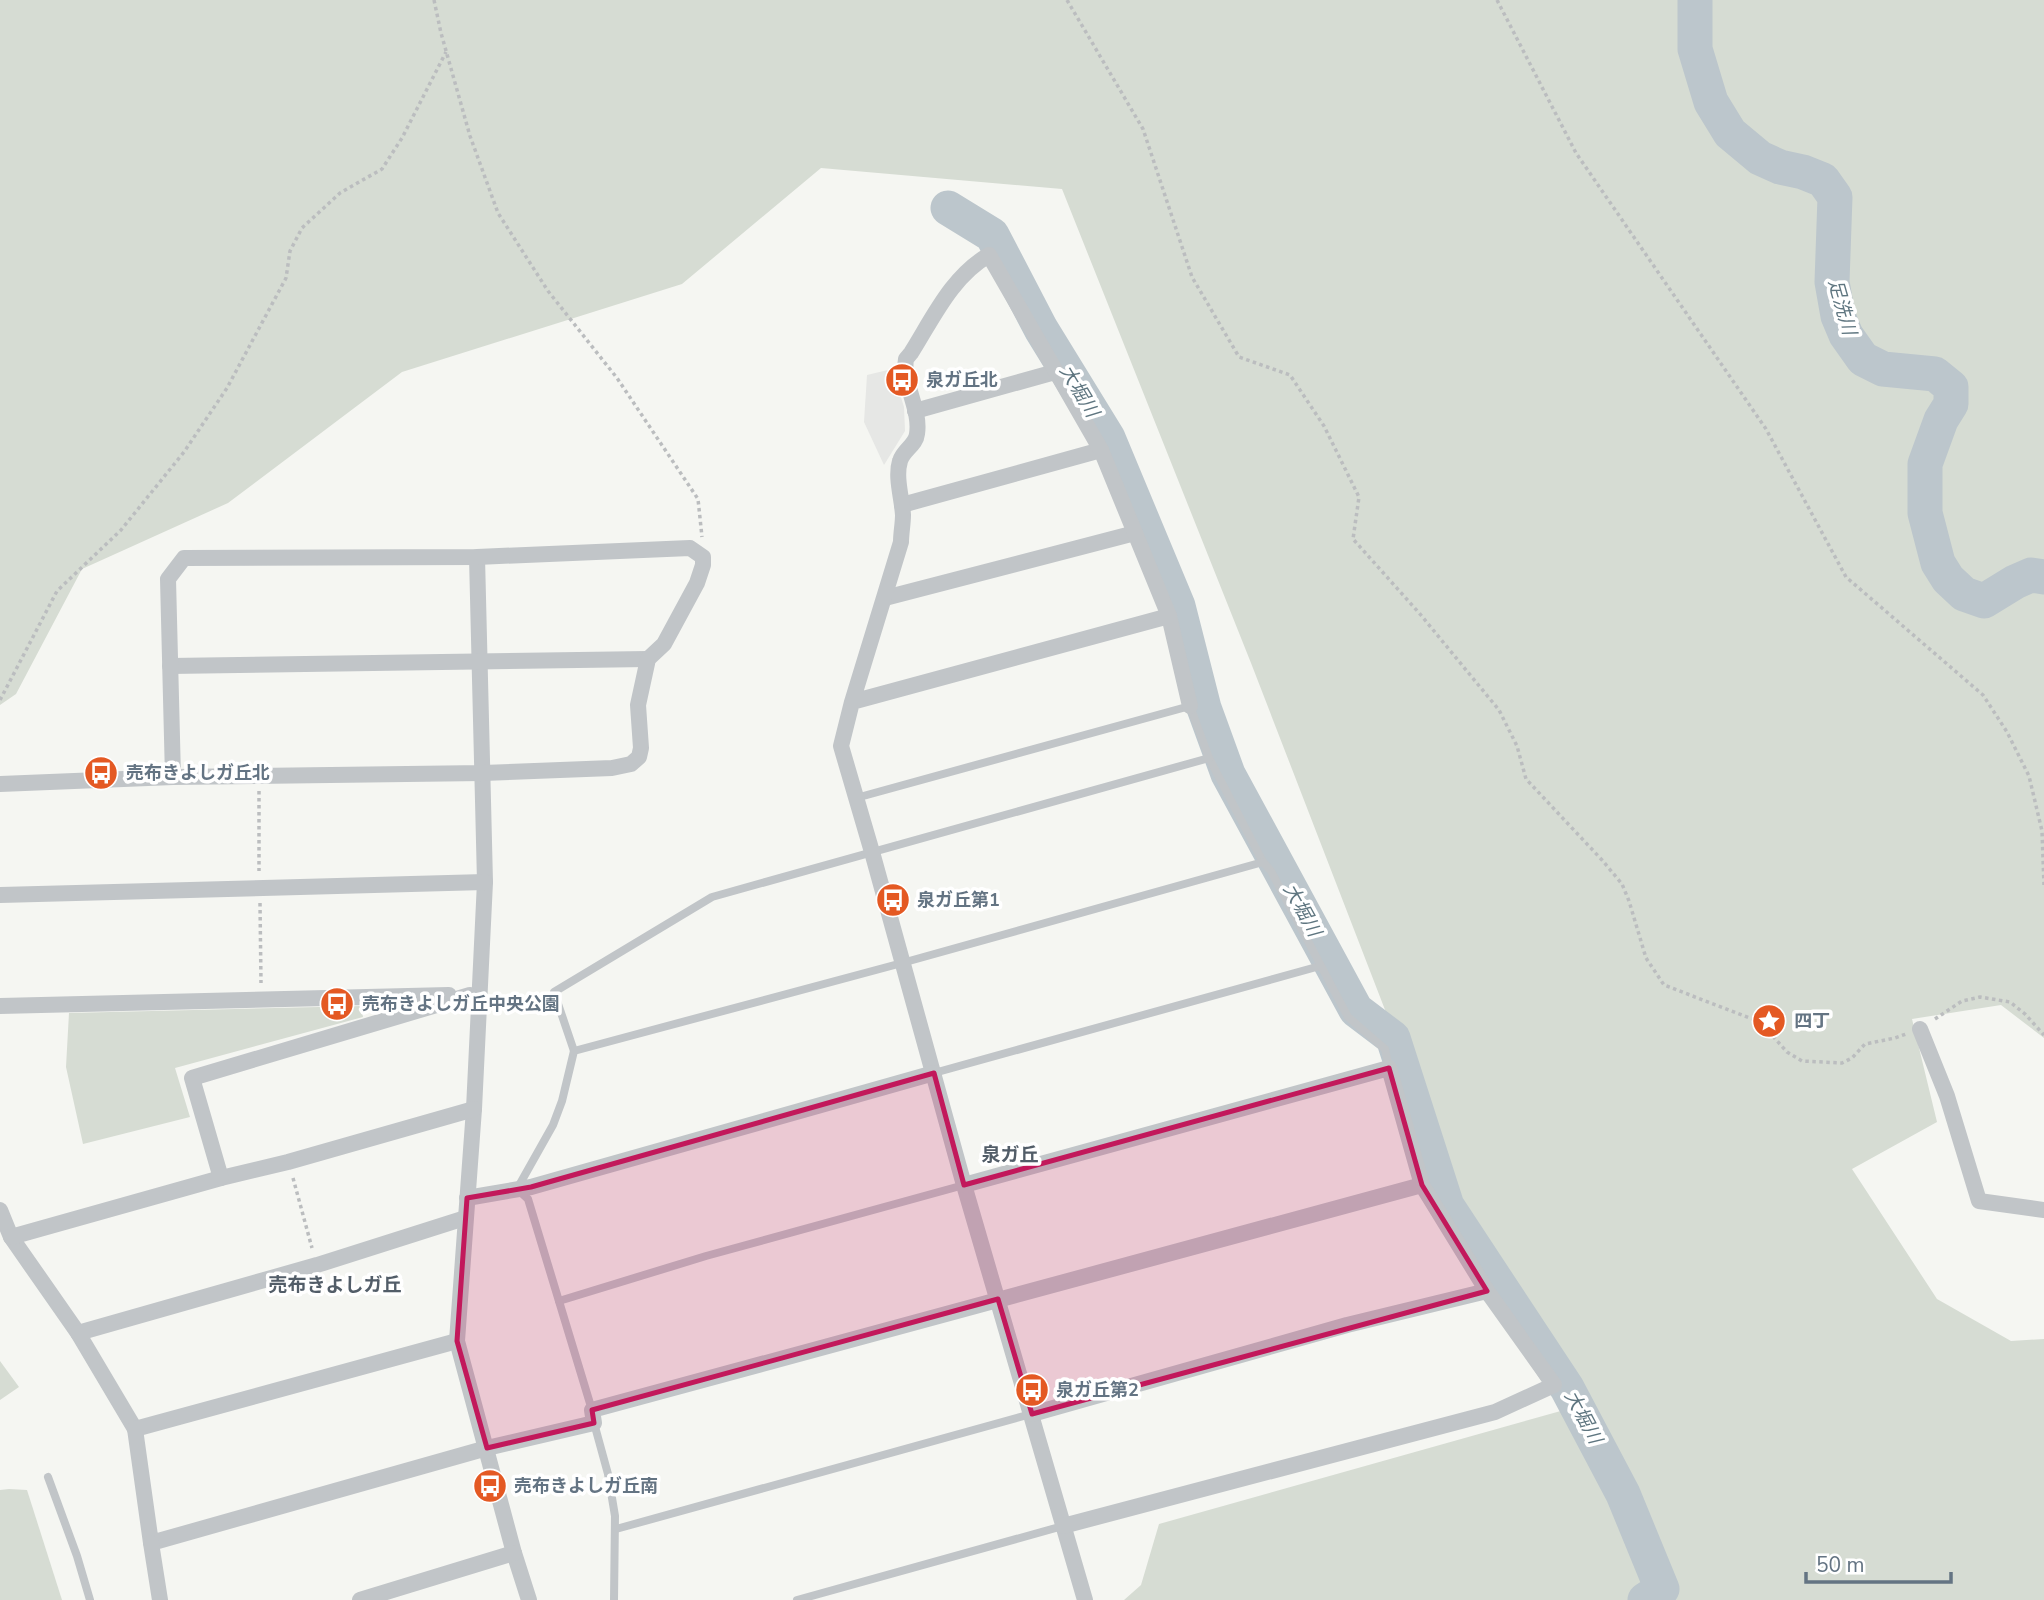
<svg xmlns="http://www.w3.org/2000/svg" width="2044" height="1600" viewBox="0 0 2044 1600" font-family="'Nunito Sans','Noto Sans JP',sans-serif">
  <rect width="100%" height="100%" fill="#f5f6f2"/>
  <path fill="#e6e7e5" d="M892 369 904 407 905 431 884 465 864 422 867 375Z"/>
  <g fill="#d6dcd3">
    <path d="M0 0H2044V1038L2001 1005 1912 1019 1937 1122 1852 1169 1937 1299 2011 1341 2044 1339V1600H1124L1141 1585 1159 1524 1575 1407 1450 1178 1251 663 1062 189 821 168 682 284 402 372 228 503 82 569 16 694 0 705Z"/>
    <path d="M361 1006 363 1017 175 1068 190 1117 83 1144 66 1067 69 1013Z"/>
    <path d="M0 1361 19 1387 0 1400Z"/>
    <path d="M9 1489 27 1490 62 1600H0V1490Z"/>
  </g>
  <g fill="none" stroke-linecap="round" stroke-linejoin="round">
    <g stroke="#bcc6cc" stroke-width="35">
      <path d="M1695 0V49L1711 102 1730 133 1760 158 1780 167 1803 172 1823 180 1835 197 1832 282 1838 316 1846 335 1863 359 1883 369 1935 374 1951 387V404L1941 420 1925 464V513L1938 563 1948 579 1964 594 1984 601 2015 582 2031 575 2044 577"/>
      <path d="M948 208 992 235 1041 329 1108 438 1178 606 1204 708 1228 774 1356 1010 1393 1038 1447 1206 1567 1388 1623 1494 1662 1589 1645 1600"/>
    </g>
    <g stroke="#bbbdbf" stroke-width="3.5" stroke-dasharray="3.5 3.5" stroke-linecap="butt">
      <path d="M434 0 441 33 470 136 498 213 548 291 617 378 698 499 702 537"/>
      <path d="M1067 0 1143 129 1192 277 1239 357 1290 375 1324 426 1359 497 1353 539 1420 614 1499 710 1517 746 1526 779 1602 860 1622 884 1629 901 1646 958 1664 985 1755 1020 1770 1033 1787 1052 1802 1061 1842 1063 1852 1058 1865 1044 1895 1038 1906 1034"/>
      <path d="M1497 0 1576 153 1766 429 1846 577 1983 695 2007 732 2029 776 2042 831 2044 885"/>
      <path d="M0 700 57 591 121 530 184 452 227 388 286 278 290 251 302 228 340 193 382 169 402 138 446 52"/>
      <path d="M259 791V871"/>
      <path d="M260 903 261 983"/>
      <path d="M1935 1019 1962 1001 1980 997 2010 1002 2025 1014 2044 1035"/>
      <path d="M293 1178 312 1248"/>
    </g>
    <g stroke="#c1c5c8" stroke-width="8">
      <path d="M856 798 1190 706 1209 758 1263 862"/>
      <path d="M574 1051 554 992 712 897 1209 758"/>
      <path d="M934 1073 1320 966"/>
      <path d="M559 1301 706 1256 964 1185"/>
      <path d="M592 1410 528 1199 517 1189 553 1125 562 1101 574 1051 902 963 1263 862 1271 871 1348 1017 1385 1049 1389 1068"/>
      <path d="M594 1423 608 1474 615 1516 614 1600"/>
      <path d="M48 1477 77 1556 90 1600"/>
      <path d="M616 1529 1031 1414"/>
      <path d="M797 1600 1063 1526"/>
    </g>
    <g stroke="#c1c5c8" stroke-width="16">
      <path d="M915 411 1055 372"/>
      <path d="M902 505 1101 450"/>
      <path d="M477 557 485 882 474 1109 457 1341 514 1553 529 1600"/>
      <path d="M885 598 1135 533"/>
      <path d="M1169 616 1190 706"/>
      <path d="M170 666 648 659"/>
      <path d="M852 702 1169 616 1101 450 989 255C952 276 933 318 911 353L906 359C902 384 921 409 917 434 916 445 903 450 900 461 895 477 902 498 903 515 903 524 901 533 901 542L852 702 841 746 872 852 964 1185 1085 1600"/>
      <path d="M0 784 173 777 483 773 612 768 631 764 639 757 641 748 638 705 648 659 664 644 697 583 703 565V557L690 548 477 557 184 558 168 579 173 777"/>
      <path d="M0 895 485 882"/>
      <path d="M0 1006 449 995"/>
      <path d="M1920 1029 1947 1096 1979 1201 2044 1210"/>
      <path d="M221 1178 288 1162 474 1109"/>
      <path d="M1422 1185 1487 1291"/>
      <path d="M467 1198 531 1187 934 1073"/>
      <path d="M0 1210 11 1237 78 1333 317 1265 465 1218"/>
      <path d="M11 1237 221 1178 192 1078 470 995"/>
      <path d="M78 1333 135 1429"/>
      <path d="M457 1341 135 1429 151 1543 487 1448 594 1423 592 1410 1422 1185 1389 1068 964 1185"/>
      <path d="M1032 1414 1347 1325 1487 1291 1554 1385 1495 1412 1063 1526"/>
      <path d="M151 1543 160 1600"/>
      <path d="M360 1600 514 1553"/>
    </g>
  </g>
  <path fill="#c2185b" fill-opacity="0.2" stroke="#c2185b" stroke-width="5" stroke-linejoin="round" d="M1389 1068 1422 1185 1487 1291 1032 1414 998 1299 592 1410 594 1423 487 1448 457 1341 467 1198 531 1187 934 1073 964 1185Z"/>
  <defs>
    <g id="bus-disc" transform="scale(1.75)"><circle r="9.5" fill="#e45923" stroke="#fff"/><path d="M-5-6H5V4H4V6H2V4H-2V6H-4V4H-5ZM-3.5-4V0h7V-4ZM-3.5 1.2v1.5H-2V1.2ZM2 1.2v1.5H3.5V1.2Z" fill="#fff"/></g>
    <g id="sight-disc" transform="scale(1.75)"><circle r="9.5" fill="#e45923" stroke="#fff"/><path d="M0-6L1.8-2.2L6-1.7L2.9 1.2L3.7 5.4L0 3.3L-3.7 5.4L-2.9 1.2L-6-1.7L-1.8-2.2Z" fill="#fff"/></g>
  </defs>
  <g fill-rule="evenodd">
    <use href="#bus-disc" x="902" y="380"/>
    <use href="#bus-disc" x="101" y="773"/>
    <use href="#bus-disc" x="893" y="900"/>
    <use href="#bus-disc" x="337" y="1004"/>
    <use href="#sight-disc" x="1769" y="1021"/>
    <use href="#bus-disc" x="1032" y="1390"/>
    <use href="#bus-disc" x="490" y="1486"/>
  </g>
  <g text-anchor="middle" dominant-baseline="central" stroke-width="7" stroke-linejoin="round" paint-order="stroke">
    <g font-size="18" font-weight="bold" fill="#647483" stroke="#fff" text-anchor="start">
      <text x="926" y="380">泉ガ丘北</text>
      <text x="126" y="773">売布きよしガ丘北</text>
      <text x="917" y="900">泉ガ丘第1</text>
      <text x="362" y="1004">売布きよしガ丘中央公園</text>
      <text x="1794" y="1021">四丁</text>
      <text x="1056" y="1390">泉ガ丘第2</text>
      <text x="514" y="1486">売布きよしガ丘南</text>
    </g>
    <g font-size="19" font-style="italic" fill="#5f7680" stroke="#fff">
      <text transform="translate(1842 307) rotate(74)">足洗川</text>
      <text transform="translate(1079 391) rotate(59)">大堀川</text>
      <text transform="translate(1302 910) rotate(61)">大堀川</text>
      <text transform="translate(1583 1417) rotate(62)">大堀川</text>
    </g>
    <g font-size="19" font-weight="bold" fill="#525d68" stroke="#fff">
      <text x="1010" y="1155">泉ガ丘</text>
      <text x="335" y="1285">売布きよしガ丘</text>
    </g>
  </g>
  <path d="M1806 1572v10h145v-10" fill="none" stroke="#647483" stroke-width="3.5"/>
  <text x="1816" y="1572" font-size="21" fill="#647483" stroke="#ffffff" stroke-width="5" paint-order="stroke">50 m</text>
</svg>
